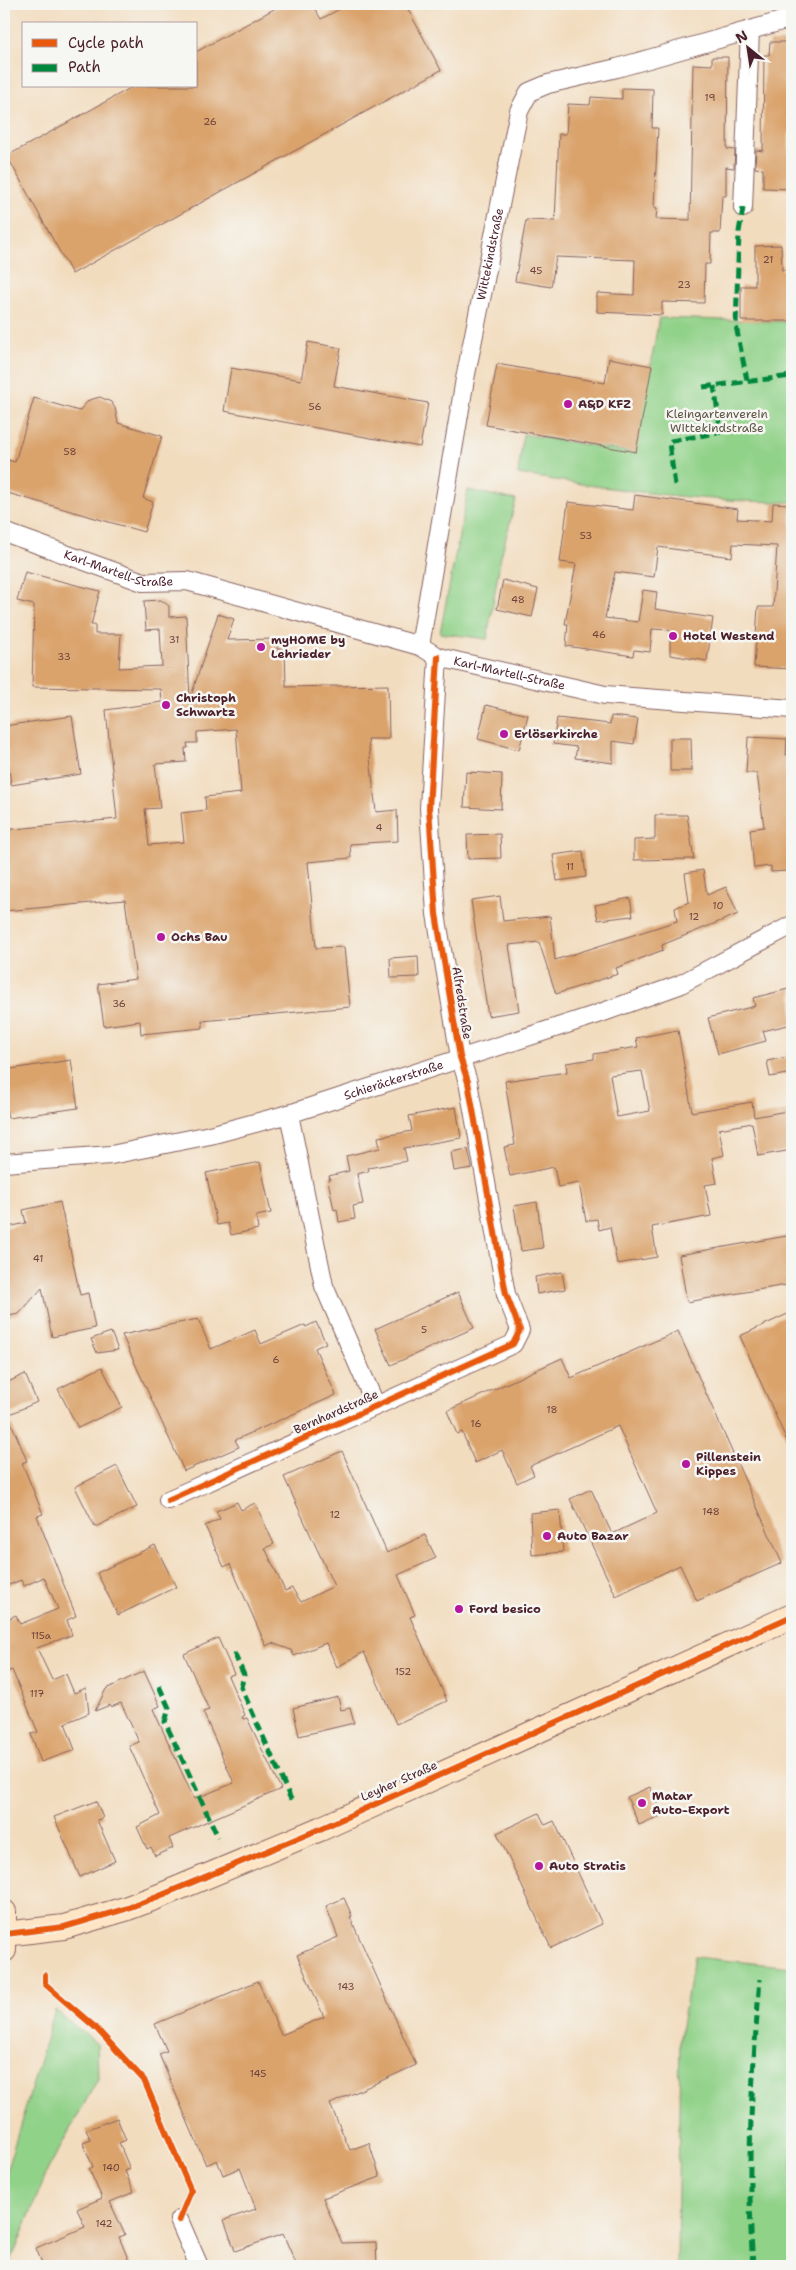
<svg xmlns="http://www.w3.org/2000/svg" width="796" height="2270" viewBox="0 0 796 2270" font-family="'Shantell Sans',sans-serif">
  <rect width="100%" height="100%" fill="#f6f6f2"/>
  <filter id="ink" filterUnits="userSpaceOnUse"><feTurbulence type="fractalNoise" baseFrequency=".02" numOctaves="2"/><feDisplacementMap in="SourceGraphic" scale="10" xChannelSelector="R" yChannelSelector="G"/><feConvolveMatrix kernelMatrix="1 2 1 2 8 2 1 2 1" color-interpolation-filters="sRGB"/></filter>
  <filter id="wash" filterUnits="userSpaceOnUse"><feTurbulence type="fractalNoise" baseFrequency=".0096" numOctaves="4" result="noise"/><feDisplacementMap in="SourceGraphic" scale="20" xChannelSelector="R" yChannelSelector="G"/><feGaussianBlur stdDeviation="1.12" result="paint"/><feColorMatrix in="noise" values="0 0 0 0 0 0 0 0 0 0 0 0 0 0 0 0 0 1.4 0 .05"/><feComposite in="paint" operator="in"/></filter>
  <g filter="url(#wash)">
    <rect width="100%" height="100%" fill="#f2dcbe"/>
    <g fill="#91d289" stroke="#6e785a">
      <path d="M659 318 792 322V502C700 502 609 489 518 474L523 434 635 453Z"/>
      <path d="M468 490 516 500 501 556 487 639 440 633Z"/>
      <path d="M694 1957 792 1967V2266H677L680 2037Z"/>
      <path d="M55 2010 97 2044 98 2079 48 2169 9 2266H4V2179Z"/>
    </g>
    <g id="blocks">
      <g fill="#daa36c" fill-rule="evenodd">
        <path d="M283 4H312L321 19 349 4H405L441 70 72 274 7 156 134 86H196V52Z"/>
        <path d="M770 42H792L789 117 792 120V132L789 134V158H792V189L763 188V169L755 168 756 150 763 151 764 55H769Z"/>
        <path d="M712 57H728L727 149 735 150 734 168 726 167V196H722L720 233H711L710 264H705L704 303 662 302V315L597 312V293L634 295 635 260 556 257 551 287 515 281 526 220 555 221 559 134H566L568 104 590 105 591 97 622 99V88L653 89 652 128H658L654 207 657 208 656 219 690 220 693 64 712 65Z"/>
        <path d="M781 245 782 270H792V321H741V286H755V246Z"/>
        <path d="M308 342 341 348 334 386 428 403 420 447 224 411 231 368 301 380Z"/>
        <path d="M609 358 652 366 636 452 486 425 497 364 605 383Z"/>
        <path d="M100 397 111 402 115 408 118 423 162 436 143 498 153 502 144 532 4 492V459L15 462 34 398 79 411 89 400Z"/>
        <path d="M635 495 738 509 737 519 772 521 773 503 791 504 792 669 754 667 758 607H773L777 546 733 544 732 557 658 547 654 577 615 572 605 618 638 622 643 590 657 592 655 609 713 618 707 661 670 655V630L652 629 650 652 634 650 633 656 566 646 568 624H565L576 564 560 562 568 502 633 510Z"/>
        <path d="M25 572 100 591 91 625H95V634H121L119 668 162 666 160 629 146 630 144 601 161 600 169 606V617L186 616 190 699 218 614 234 619 227 640 278 639 277 649H285L286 687 388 685 389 739H368L376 812 397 810 398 841 350 844 351 858 308 862 316 948 344 947 350 1007 202 1021 203 1028 141 1034 140 1021 104 1026 98 984 136 979 125 900 4 911V830L117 819 106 710 162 702 161 689 32 687 34 605 17 601ZM236 729 241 793 205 797 206 810 181 813 184 842 149 845 145 809 160 808 155 764 186 762 185 748H188L187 743H197V732Z"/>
        <path d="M503 580 538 589 532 617 497 609Z"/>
        <path d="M486 705 528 715 519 750 478 739Z"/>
        <path d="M72 716 81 774 11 785 4 726Z"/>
        <path d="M611 716 638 719 634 744 613 741V763L575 758 577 747 553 744 557 718 610 724Z"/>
        <path d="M748 737 787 739 786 755H792L790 783H792V863H786L787 871 771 872V866L754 868 750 829 764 827 757 773H746Z"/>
        <path d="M670 738H691L692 771H670Z"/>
        <path d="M466 772 502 774 501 809 464 807Z"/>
        <path d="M655 815H687L694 859 634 860V840L655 839Z"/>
        <path d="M500 834 501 858 468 859 467 835Z"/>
        <path d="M583 851 586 877 557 881 553 855Z"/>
        <path d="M703 870 707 895 726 887 738 914 662 945 663 950 616 968 618 974 556 994 539 942 509 945 519 1011 488 1016 471 900 500 896 503 921 550 916 555 960 677 921 675 908 689 902 685 873Z"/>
        <path d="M630 898 633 916 598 920 595 905Z"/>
        <path d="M418 956 419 977 391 978 390 958Z"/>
        <path d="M792 988V1024L763 1031 766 1041 718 1054 708 1018 755 1006 753 998Z"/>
        <path d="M678 1030 692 1112 752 1102 754 1117 792 1110V1150L758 1156 752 1123 719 1129 724 1155 712 1158 717 1183 705 1185 711 1216 652 1227 657 1257 617 1264 610 1227 599 1230 597 1219 586 1221 579 1183 558 1187 554 1167 510 1176 504 1147 515 1145 505 1081 567 1072 566 1063 594 1059V1054L638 1047 636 1038ZM642 1071 650 1111 617 1117 610 1075Z"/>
        <path d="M792 1056V1073L770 1077 767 1061Z"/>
        <path d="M71 1060 78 1108 8 1118 6 1109 4 1110V1070Z"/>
        <path d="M456 1107 461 1138 404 1148 407 1161 368 1168 369 1171 357 1174 363 1204 353 1206 355 1219 339 1222 337 1209 334 1210 328 1180H330L329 1176 349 1171 346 1156 380 1148 378 1137 412 1131 409 1116Z"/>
        <path d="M468 1149 472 1168 454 1171 451 1152Z"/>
        <path d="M260 1162 271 1213 256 1216 258 1229 231 1235 228 1223 217 1225 206 1173Z"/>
        <path d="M60 1202 80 1295 88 1293 95 1328 52 1337 42 1288 19 1314 4 1317V1228L26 1223 23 1210Z"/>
        <path d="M537 1202 543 1248 521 1251 514 1206Z"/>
        <path d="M792 1235V1284L687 1302 679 1255Z"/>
        <path d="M562 1272 565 1289 537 1294 535 1277Z"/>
        <path d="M458 1292 474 1328 391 1365 375 1329Z"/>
        <path d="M792 1312V1452L740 1336Z"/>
        <path d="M198 1319 211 1349 255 1330 261 1344 305 1325 306 1327 316 1322 326 1343 315 1348 336 1395 235 1440 239 1447 184 1471 122 1335Z"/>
        <path d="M678 1331 782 1563 697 1601 680 1565 616 1596 570 1499 591 1489 612 1534 657 1513 618 1426 530 1466 534 1475 517 1483 502 1450 475 1463 462 1432 457 1434 447 1411 562 1358 571 1378Z"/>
        <path d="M111 1332 118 1350 97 1353 91 1339Z"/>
        <path d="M102 1367 122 1407 78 1428 58 1389Z"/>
        <path d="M25 1374 37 1402 8 1415 27 1461 22 1463 43 1514 37 1516 76 1616 67 1620 72 1635 37 1648 52 1680 66 1674 74 1693 86 1688 89 1713 65 1723 75 1750 41 1762 31 1734 38 1732 12 1670 4 1673V1621L16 1615 20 1624 58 1609 44 1577 24 1586 21 1580 4 1587V1384Z"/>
        <path d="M342 1451 387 1553 425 1535 436 1558 398 1575 415 1615 410 1617 447 1701 396 1724 364 1652 337 1667 326 1643 294 1656 291 1650 272 1643 266 1646 230 1564 224 1567 205 1526 220 1519 216 1511 226 1507 237 1502 241 1510 255 1503 274 1544 265 1548 285 1591 292 1588 301 1602 334 1586 284 1477Z"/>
        <path d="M117 1466 137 1507 95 1527 75 1487Z"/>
        <path d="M560 1510 563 1552 532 1555 530 1513Z"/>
        <path d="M155 1545 176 1587 118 1615 97 1573Z"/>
        <path d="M218 1638 234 1674 228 1676 245 1715 242 1717 243 1719 247 1718 281 1789 169 1838 173 1848 155 1856 151 1847 147 1849 137 1827 160 1815 129 1746 139 1742 121 1703 111 1707 110 1705 95 1711 106 1689 144 1671 160 1706 153 1709 194 1799 234 1783 203 1712 209 1710 184 1654Z"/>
        <path d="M338 1697 341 1710 350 1708 354 1723 299 1736 293 1708Z"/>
        <path d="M650 1787 662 1815 639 1825 627 1797Z"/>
        <path d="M96 1801 103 1818 97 1820 115 1861 80 1877 54 1817Z"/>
        <path d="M539 1813 545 1825 554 1821 602 1924 551 1948 497 1833Z"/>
        <path d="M344 1898 352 1916 350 1917 416 2065 330 2104 350 2150 369 2143 380 2177 323 2198 342 2243 376 2242 377 2266H297L283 2234 235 2251 224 2220 256 2209 240 2168 223 2175 217 2160 206 2165 159 2054 167 2051 155 2024 258 1981 281 2035 324 2017 297 1955 338 1937 326 1906Z"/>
        <path d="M117 2118 126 2140 119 2143 130 2169 125 2171 134 2192 110 2202 125 2235 119 2237 131 2266H43L36 2248 85 2227 77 2209 102 2198 89 2169 93 2167 83 2143 91 2140 86 2130Z"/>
      </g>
    </g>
  </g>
  <g filter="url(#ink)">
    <use href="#blocks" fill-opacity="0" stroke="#85615e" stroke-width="1"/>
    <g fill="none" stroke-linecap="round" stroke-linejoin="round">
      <g stroke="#85615e" stroke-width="20">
        <g id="minor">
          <path d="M743 208 750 30"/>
          <path id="s1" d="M4 532 143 582 187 581 420 646 438 657 605 695 792 709"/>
          <path id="s2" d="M420 646 465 379 519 111 529 92 548 84 617 68 792 18"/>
          <path d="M289 1114 324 1286 376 1406"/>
          <path id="s3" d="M4 1163 111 1155 210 1135 289 1114 595 1015 679 985 792 925"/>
          <path d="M168 1500 513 1344 520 1330 506 1294 468 1082 460 1057 436 914 429 808 438 657"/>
          <path d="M179 2220 199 2266"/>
        </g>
      </g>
      <g stroke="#85615e" stroke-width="26">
        <g id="secondary">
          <path d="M4 1912V1950"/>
          <path d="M5 1934 64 1927 125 1909 157 1897 320 1829 792 1616"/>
        </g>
      </g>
      <use href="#minor" stroke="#fff" stroke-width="18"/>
      <use href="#secondary" stroke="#fde5c5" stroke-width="24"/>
      <g stroke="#00873e" stroke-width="5" stroke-dasharray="10 5" stroke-linecap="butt">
        <path d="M743 208 739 232 736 326 747 380"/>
        <path d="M703 387 792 376"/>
        <path d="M675 485 669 443 671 441 721 432 714 386"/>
        <path d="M234 1653 244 1675 241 1687 293 1804"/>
        <path d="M159 1686 169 1708 165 1722 218 1837"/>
        <path d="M753 2266C746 2171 752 2074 760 1979"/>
      </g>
      <g stroke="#f6f6f2" stroke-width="9">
        <g id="cycleway">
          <path d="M168 1500 513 1344 520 1330 506 1294 468 1082 460 1057 436 914 429 808 438 657"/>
          <path d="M5 1934 64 1927 125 1909 157 1897 320 1829 792 1616"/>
          <path d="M45 1975V1984L96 2028 144 2080 191 2191 179 2220"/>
        </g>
      </g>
      <use href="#cycleway" stroke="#e8590c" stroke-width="6"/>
    </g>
  </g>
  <g fill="#b5179e" stroke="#f6f6f2" stroke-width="2">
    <circle cx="568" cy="404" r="5"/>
    <circle cx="673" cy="636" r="5"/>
    <circle cx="261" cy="647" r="5"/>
    <circle cx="166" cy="705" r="5"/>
    <circle cx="504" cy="734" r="5"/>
    <circle cx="161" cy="937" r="5"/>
    <circle cx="686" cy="1464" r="5"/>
    <circle cx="547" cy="1536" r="5"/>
    <circle cx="459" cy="1609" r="5"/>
    <circle cx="642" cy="1803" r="5"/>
    <circle cx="539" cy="1866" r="5"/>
  </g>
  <g text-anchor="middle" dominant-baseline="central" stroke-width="5" stroke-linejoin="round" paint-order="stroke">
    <g font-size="10" fill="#6e403b">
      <text x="710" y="97">19</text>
      <text x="210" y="121">26</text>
      <text x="768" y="259">21</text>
      <text x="536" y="270">45</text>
      <text x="684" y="284">23</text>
      <text x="315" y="406">56</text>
      <text x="70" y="451">58</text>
      <text x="586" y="535">53</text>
      <text x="518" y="599">48</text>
      <text x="599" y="634">46</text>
      <text x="174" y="639">31</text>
      <text x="64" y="656">33</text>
      <text x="379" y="827">4</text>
      <text x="570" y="866">11</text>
      <text x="718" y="905">10</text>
      <text x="694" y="916">12</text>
      <text x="119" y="1003">36</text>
      <text x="38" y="1258">41</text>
      <text x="424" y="1329">5</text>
      <text x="276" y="1359">6</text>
      <text x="552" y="1409">18</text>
      <text x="476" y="1423">16</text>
      <text x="711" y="1511">148</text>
      <text x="335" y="1514">12</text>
      <text x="41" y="1635">115a</text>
      <text x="403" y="1671">152</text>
      <text x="37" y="1693">117</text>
      <text x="346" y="1986">143</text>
      <text x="258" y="2073">145</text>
      <text x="111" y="2167">140</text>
      <text x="104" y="2223">142</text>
    </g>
    <g font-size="12" fill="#4a1f2b" stroke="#f6f6f2">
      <text stroke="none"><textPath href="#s2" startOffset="398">Wittekindstraße</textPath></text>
      <text stroke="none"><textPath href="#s1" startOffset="121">Karl-Martell-Straße</textPath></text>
      <text stroke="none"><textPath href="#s1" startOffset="528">Karl-Martell-Straße</textPath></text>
      <text transform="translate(462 1003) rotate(81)">Alfredstraße</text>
      <text stroke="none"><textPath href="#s3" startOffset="400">Schieräckerstraße</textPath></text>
      <text transform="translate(336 1412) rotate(-24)">Bernhardstraße</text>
      <text transform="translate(399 1781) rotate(-24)">Leyher Straße</text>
    </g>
    <g font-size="12" font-weight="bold" fill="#4a1f2b" stroke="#f6f6f2" text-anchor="start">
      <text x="578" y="404">A&amp;D KFZ</text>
      <text x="683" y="636">Hotel Westend</text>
      <text x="271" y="640">myHOME by<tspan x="271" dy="14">Lehrieder</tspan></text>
      <text x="176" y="698">Christoph<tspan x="176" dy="14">Schwartz</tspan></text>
      <text x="514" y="734">Erlöserkirche</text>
      <text x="171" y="937">Ochs Bau</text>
      <text x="696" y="1457">Pillenstein<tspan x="696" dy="14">Kippes</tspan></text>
      <text x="557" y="1536">Auto Bazar</text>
      <text x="469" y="1609">Ford besico</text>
      <text x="652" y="1796">Matar<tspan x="652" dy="14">Auto-Export</tspan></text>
      <text x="549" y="1866">Auto Stratis</text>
    </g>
    <g font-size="12" fill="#5f5547" stroke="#f6f6f2">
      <text x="717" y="414">Kleingartenverein<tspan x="717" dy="14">Wittekindstraße</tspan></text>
    </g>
  </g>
  <rect width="796" height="2270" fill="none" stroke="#f6f6f2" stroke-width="20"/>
  <rect x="22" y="22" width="175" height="65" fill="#f6f6f2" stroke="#b1a0a2"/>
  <rect x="32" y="39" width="25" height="8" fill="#e8590c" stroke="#b1a0a2"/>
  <text x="68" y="48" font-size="15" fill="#4a1f2b">Cycle path</text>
  <rect x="32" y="64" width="25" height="8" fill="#00873e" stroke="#b1a0a2"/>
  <text x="68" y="72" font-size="15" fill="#4a1f2b">Path</text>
  <g transform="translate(748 48) rotate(330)" stroke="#f6f6f2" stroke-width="4" paint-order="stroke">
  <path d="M0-4L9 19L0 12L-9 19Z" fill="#4a1f2b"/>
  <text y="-8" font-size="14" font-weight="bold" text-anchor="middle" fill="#4a1f2b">N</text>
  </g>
</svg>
